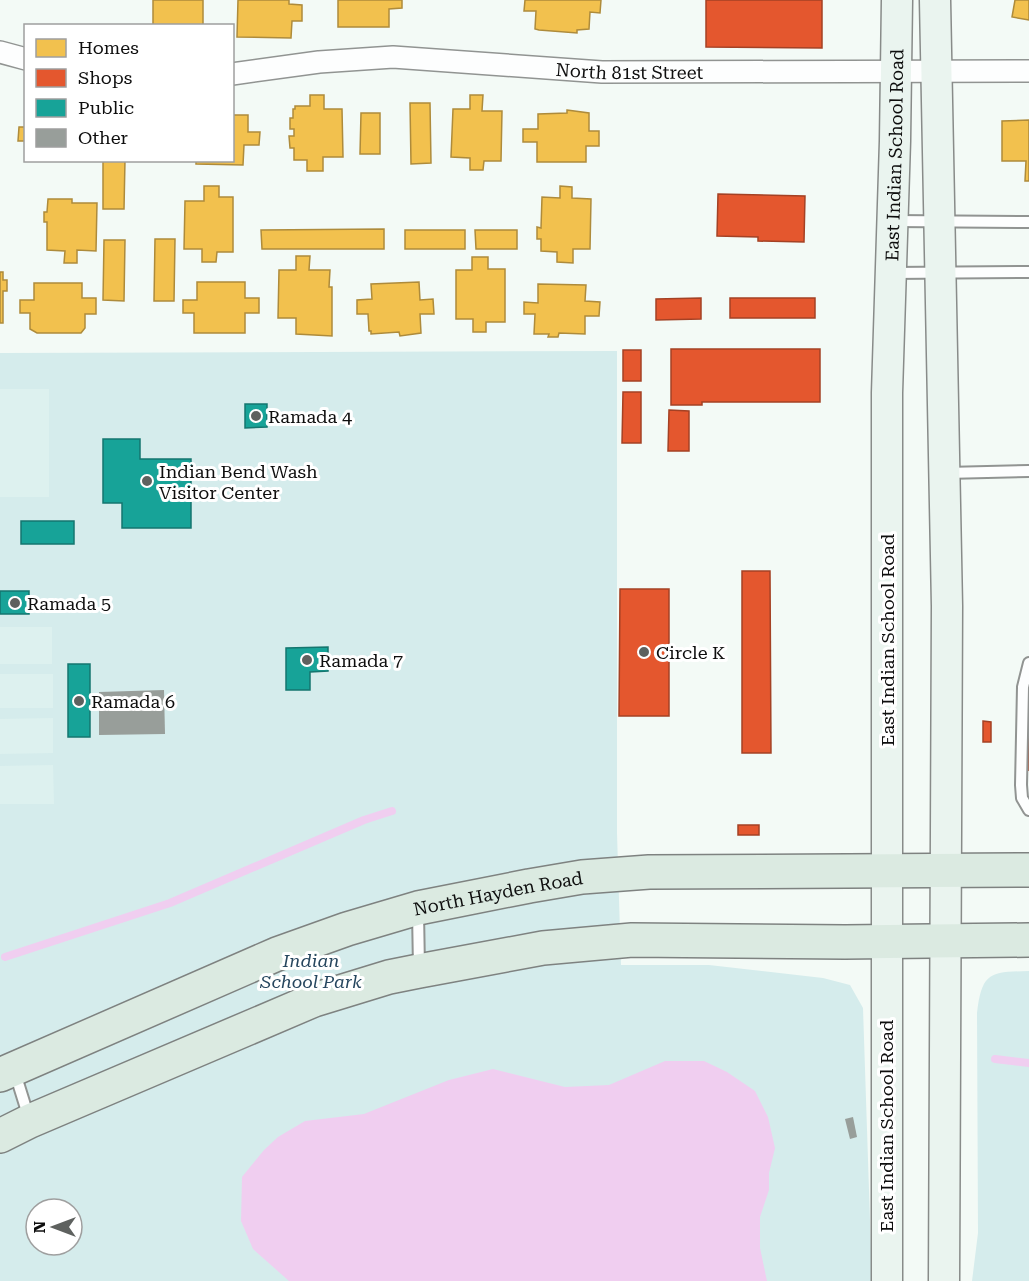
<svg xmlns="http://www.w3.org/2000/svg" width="1029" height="1281" viewBox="0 0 1029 1281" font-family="'Roboto Serif',serif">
  <rect width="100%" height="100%" fill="#f3faf6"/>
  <g fill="#d5ecec" fill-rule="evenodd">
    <path d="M617 351V833L621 965H709L823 978 850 985 863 1008 872 1281H0V353ZM36 1209H72V1245H36Z"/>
    <path d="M1029 971V1281H972L978 1233 977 1013C982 972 990 972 1029 971Z"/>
  </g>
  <g fill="#ddf1ef">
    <rect x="0" y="389" width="49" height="108"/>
    <rect x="0" y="627" width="52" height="37"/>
    <rect x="0" y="674" width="53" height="34"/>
    <path d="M53 718V753L0 754V719Z"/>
    <path d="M53 765 54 804H0V766Z"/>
  </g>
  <path fill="#f0cef0" d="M665 1061H704L727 1072 755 1091 768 1117 775 1148 769 1173V1190L760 1217V1248L767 1281H289L253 1249 241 1221 242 1177 264 1150 278 1137 305 1121 364 1114 449 1080 493 1069 565 1087 609 1085Z"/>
  <g fill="#f2c14e" stroke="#ae8b3b" stroke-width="1.5">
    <rect x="153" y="0" width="50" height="26"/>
    <path d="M238 0H289V4L302 5V21H292L291 38 237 37Z"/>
    <path d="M338 0H402V8L389 9V27H338Z"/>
    <path d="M525 0H601L600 13 590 12 589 29 577 30V33L539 30 535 29 536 11H524Z"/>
    <path d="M1015 0H1029V20L1012 17Z"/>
    <path d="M310 95H324V109H342L343 157H323V171H307V160H294V148H290L289 136H294V129H290V118H293V109H295V106H310Z"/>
    <path d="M470 95H483L482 111H502L501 161H484L483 170H470V158L451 157 453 109H470Z"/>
    <path d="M410 103H430L431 163 411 164Z"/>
    <path d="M567 110 589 113V131H599V146H586V162H537V142H523V129H538V114L567 113Z"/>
    <path d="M361 113H380V154H360Z"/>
    <path d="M232 115H248V132H260L259 145H244L243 165 196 164V160H232Z"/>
    <path d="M1029 120V181H1025L1026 161H1002V121Z"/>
    <path d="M19 127H26V141H18Z"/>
    <path d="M103 160H125L124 209H103Z"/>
    <path d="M204 186H219V197H233V252H217L216 262H202V249H184L185 201H204Z"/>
    <path d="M560 186 572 187V198L591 199 590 249H573V263L557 262V252L541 251V239H537V227L541 228 542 197 560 198Z"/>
    <path d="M48 199H72V203H97L96 251 77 250V263H64L65 251 47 250V222H44V212H47Z"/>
    <path d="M384 229V249H262L261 230Z"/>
    <rect x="405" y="230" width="60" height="19"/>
    <path d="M475 230H517V249H476Z"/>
    <path d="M155 239H175L174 301H154Z"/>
    <path d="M104 240H125L124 301 103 300Z"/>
    <path d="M296 256H310L309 270H330L329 287H332V336L296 334V318H278L279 270H296Z"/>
    <path d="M472 257H488V269H505V322H486V332H473V319H456V270H472Z"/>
    <path d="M0 272H3V280H7V291H3V323H0Z"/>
    <path d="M197 282H245V298H259V313H245V333H194V313H183V300H197Z"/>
    <path d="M419 282 420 300 433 299 434 314H420L421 333 400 336 399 332 371 334V331H369L368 314H357V300L372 299 371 284Z"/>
    <path d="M34 283H82V298H96V314H85V328L81 333H37L30 329V313H20V300H34Z"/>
    <path d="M538 284 586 285 585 301 600 302 599 316H585V334L559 333 558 337H548L549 334H534L535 314H524V302L538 303Z"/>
  </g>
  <g fill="#e4572e" stroke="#a44124" stroke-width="1.5">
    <path d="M706 0H822V48L706 47Z"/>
    <path d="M718 194 805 196 804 242 758 241V237L717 236Z"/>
    <path d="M701 298V319L656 320V299Z"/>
    <rect x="730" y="298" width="85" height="20"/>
    <path d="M671 349H820V402H702V405H671Z"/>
    <rect x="623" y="350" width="18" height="31"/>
    <path d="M623 392H641V443H622Z"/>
    <path d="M669 410 689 411V451H668Z"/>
    <path d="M742 571H770L771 753H742Z"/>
    <path d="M620 589H669V716H619Z"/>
    <path d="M1028 679H1029V771Z"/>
    <path d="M983 721 991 722V742H983Z"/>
    <rect x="738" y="825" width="21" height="10"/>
  </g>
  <g fill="#17a398" stroke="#14766f" stroke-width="1.5">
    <path d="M245 404H267V427L245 428Z"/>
    <path d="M103 439H140V459H191V528H122V503H103Z"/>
    <rect x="21" y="521" width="53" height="23"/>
    <rect x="0" y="591" width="29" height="23"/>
    <path d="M328 647V671L310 672V690H286V648Z"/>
    <rect x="68" y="664" width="22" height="73"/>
  </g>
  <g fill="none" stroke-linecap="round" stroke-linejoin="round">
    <g stroke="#f0cef0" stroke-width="8">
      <path d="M5 957 170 903 364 820 392 811"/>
      <path d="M995 1059 1029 1063"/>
    </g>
  </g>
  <g fill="#989e9a">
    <path d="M164 690 165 734 99 735V692Z"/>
    <path d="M853 1117 857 1137 850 1139 845 1119Z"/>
  </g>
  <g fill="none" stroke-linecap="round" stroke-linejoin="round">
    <g stroke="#919492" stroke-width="14">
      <g id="service">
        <path d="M894 221 1029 222"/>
        <path d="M891 273 1029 272"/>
        <path d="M946 473 1029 471"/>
        <path d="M1029 663 1023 687 1021 785 1022 798 1029 810"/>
        <path d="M418 912 419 968"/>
        <path d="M15 1073 29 1118"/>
      </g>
    </g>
    <g stroke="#919492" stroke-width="24">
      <g id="minor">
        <path d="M0 52 26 59"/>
        <path id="s1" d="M232 74 319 62 393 57 602 72 1029 71"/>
      </g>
    </g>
    <g stroke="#888b89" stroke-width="33">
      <g id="secondary">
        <path d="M935 0 947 606 944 1281"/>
        <path id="s2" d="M887 1281V393L895 141 897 0"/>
      </g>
    </g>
    <g stroke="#7e8280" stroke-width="36">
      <g id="primary">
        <path id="s3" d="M0 1075 277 954 347 929 418 908 529 886 582 877 649 872 1029 870"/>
        <path d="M0 1136 30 1121 314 1000 389 977 419 971 543 948 632 940 845 942 1029 940"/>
      </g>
    </g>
    <use href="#service" stroke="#fdfefe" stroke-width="10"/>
    <use href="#minor" stroke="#fdfefe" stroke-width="21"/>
    <use href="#secondary" stroke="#eaf4ef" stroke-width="30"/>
    <use href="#primary" stroke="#dbeae1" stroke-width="33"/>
  </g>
  <g fill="#5e615f" stroke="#fff" stroke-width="2">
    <circle cx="256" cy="416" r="6"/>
    <circle cx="147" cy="481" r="6"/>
    <circle cx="15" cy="603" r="6"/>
    <circle cx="644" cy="652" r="6"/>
    <circle cx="307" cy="660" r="6"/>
    <circle cx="79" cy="701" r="6"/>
  </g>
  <g text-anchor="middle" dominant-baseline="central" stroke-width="6" stroke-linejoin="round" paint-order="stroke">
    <g font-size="18" fill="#0e0e0e" stroke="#fff">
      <text stroke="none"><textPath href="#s1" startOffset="399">North 81st Street</textPath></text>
      <text stroke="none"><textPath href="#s2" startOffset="1126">East Indian School Road</textPath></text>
      <text transform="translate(887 640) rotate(-90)">East Indian School Road</text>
      <text stroke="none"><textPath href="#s3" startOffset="532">North Hayden Road</textPath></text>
      <text transform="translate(886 1126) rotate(-90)">East Indian School Road</text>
    </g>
    <g font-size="18" fill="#0e0e0e" stroke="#fff" text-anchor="start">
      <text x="268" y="416">Ramada 4</text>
      <text x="159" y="471">Indian Bend Wash<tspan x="159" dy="21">Visitor Center</tspan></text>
      <text x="27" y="603">Ramada 5</text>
      <text x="656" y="652">Circle K</text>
      <text x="319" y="660">Ramada 7</text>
      <text x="91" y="701">Ramada 6</text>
    </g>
    <g font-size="18" font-style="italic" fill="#26465e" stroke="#fff">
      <text x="311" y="960">Indian<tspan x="311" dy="21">School Park</tspan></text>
    </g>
  </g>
  <rect x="24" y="24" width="210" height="138" fill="#ffffff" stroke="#9f9f9f" stroke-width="1.5"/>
  <rect x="36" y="39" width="30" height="18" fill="#f2c14e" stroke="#9f9f9f" stroke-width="1.5"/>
  <text x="78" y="54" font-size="18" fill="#0e0e0e">Homes</text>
  <rect x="36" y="69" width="30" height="18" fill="#e4572e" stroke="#9f9f9f" stroke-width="1.5"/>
  <text x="78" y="84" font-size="18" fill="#0e0e0e">Shops</text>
  <rect x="36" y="99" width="30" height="18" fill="#17a398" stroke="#9f9f9f" stroke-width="1.5"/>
  <text x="78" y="114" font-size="18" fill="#0e0e0e">Public</text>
  <rect x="36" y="129" width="30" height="18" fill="#989e9a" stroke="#9f9f9f" stroke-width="1.5"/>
  <text x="78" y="144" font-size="18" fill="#0e0e0e">Other</text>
  <g transform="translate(54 1227) rotate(270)"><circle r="28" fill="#ffffff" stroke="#9f9f9f" stroke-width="1.5"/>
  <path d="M0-4.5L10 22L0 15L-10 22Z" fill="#5e615f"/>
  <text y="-9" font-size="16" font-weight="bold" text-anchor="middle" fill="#0e0e0e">N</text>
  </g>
</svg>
